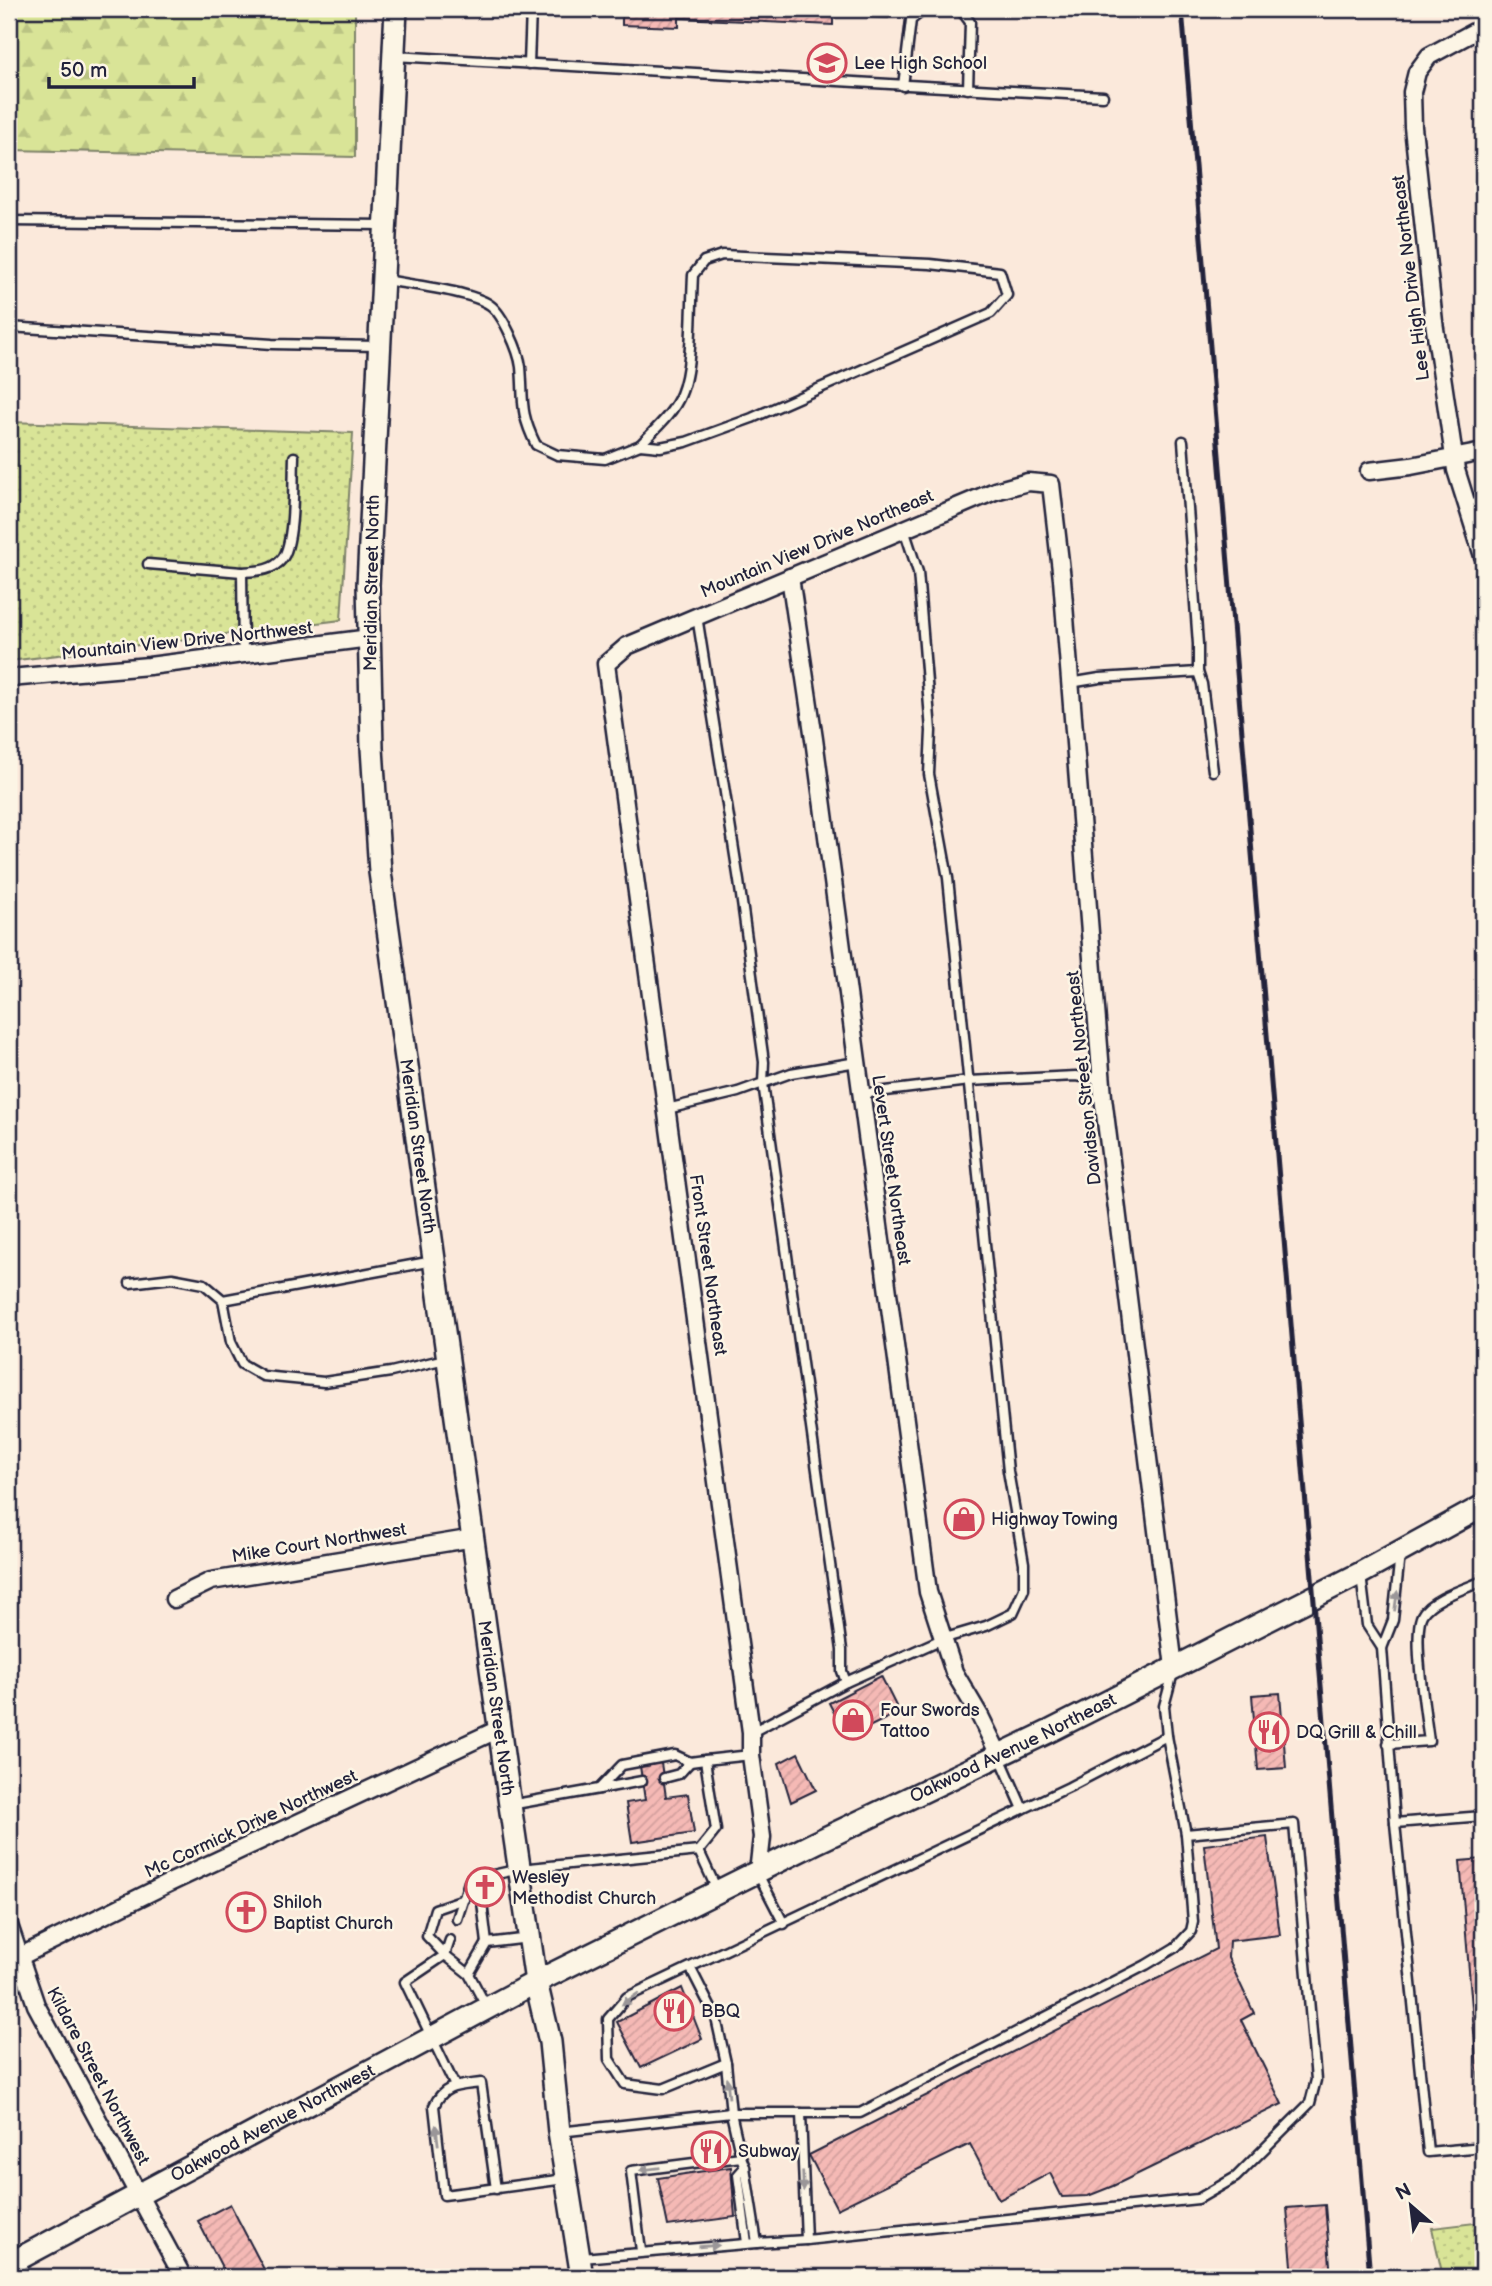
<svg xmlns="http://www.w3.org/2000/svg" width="1492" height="2286" viewBox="0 0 1492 2286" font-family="'Balsamiq Sans',sans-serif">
  <defs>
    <pattern id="grass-dots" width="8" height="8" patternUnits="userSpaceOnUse" patternTransform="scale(1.75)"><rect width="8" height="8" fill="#d9e497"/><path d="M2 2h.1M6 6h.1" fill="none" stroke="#bac383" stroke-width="1.8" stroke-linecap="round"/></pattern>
    <pattern id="forest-firs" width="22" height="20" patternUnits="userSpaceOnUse" patternTransform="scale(1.75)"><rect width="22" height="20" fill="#d9e497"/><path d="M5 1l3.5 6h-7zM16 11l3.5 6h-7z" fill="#bac383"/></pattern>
    <pattern id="building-hatch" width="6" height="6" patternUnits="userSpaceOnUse" patternTransform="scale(1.75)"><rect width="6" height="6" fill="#f5b9b5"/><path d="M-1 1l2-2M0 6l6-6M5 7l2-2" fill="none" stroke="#d29f9d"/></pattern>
  </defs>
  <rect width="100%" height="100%" fill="#fbe9db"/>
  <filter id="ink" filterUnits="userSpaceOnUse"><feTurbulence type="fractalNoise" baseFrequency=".0143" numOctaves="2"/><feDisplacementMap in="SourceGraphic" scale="14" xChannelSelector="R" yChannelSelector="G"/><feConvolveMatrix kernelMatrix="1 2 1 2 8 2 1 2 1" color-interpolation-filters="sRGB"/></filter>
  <g filter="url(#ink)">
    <g fill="url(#grass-dots)" stroke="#7e8369" stroke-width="2">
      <path d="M9 422 353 433 341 620 9 661Z"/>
      <path d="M1483 2222V2277H1443L1432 2228Z"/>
    </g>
    <path fill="url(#forest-firs)" stroke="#7e8369" stroke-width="2" d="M9 9H355V157L9 150Z"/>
    <g fill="url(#building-hatch)" stroke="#22223b" stroke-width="2">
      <path d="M574 9H833V25L679 18V27L622 25V14L574 12Z"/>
      <path d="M869 9H888V18L869 17Z"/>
      <path d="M881 1676 899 1712 847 1738 829 1703Z"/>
      <path d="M1280 1693 1286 1768 1258 1770 1252 1695Z"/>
      <path d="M798 1753 816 1790 791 1802 779 1763Z"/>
      <path d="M661 1763 666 1797 688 1794 694 1833 632 1842 626 1803 645 1800 640 1766Z"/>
      <path d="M1267 1837 1280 1935 1229 1941 1228 1958 1254 2013 1241 2020 1282 2104 1113 2186 1088 2196 1062 2197 1050 2173 999 2200 970 2144 837 2209 809 2155 1216 1949 1204 1845Z"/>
      <path d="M1483 1859V2104L1480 2105 1460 1861Z"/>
      <path d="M682 1988 702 2039 641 2068 617 2022Z"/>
      <path d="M731 2167 735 2217 668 2226 658 2178Z"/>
      <path d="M230 2204 268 2277H227L198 2221Z"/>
      <path d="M1325 2205 1331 2277H1293L1287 2208Z"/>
    </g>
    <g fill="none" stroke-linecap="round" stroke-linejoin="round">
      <g stroke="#22223b" stroke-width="13">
        <g id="service">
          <path d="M960 9 970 22 968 89"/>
          <path d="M394 56 1103 96"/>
          <path d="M529 64 531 9"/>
          <path d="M903 86 911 20 925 9"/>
          <path d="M9 221 384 225"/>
          <path d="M722 255 930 264 1000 272 1007 295 991 313 752 418 686 442 660 447 640 445C655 429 673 414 681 394 693 366 691 307 693 275L704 261Z"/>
          <path d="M386 280C412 285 470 291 490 305 503 314 519 351 521 367 524 401 519 411 536 445L557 455 605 459 640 445"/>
          <path d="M9 327 272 344 377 346"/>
          <path d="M1183 441 1198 644V672L1202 684 1213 771"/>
          <path d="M148 564 242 572 243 655"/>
          <path d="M242 572C256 571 273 571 282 559 295 544 293 479 294 457"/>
          <path d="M697 616 739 881 764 1062 763 1083 842 1650V1671L846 1682"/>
          <path d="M1070 683 1100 678 1198 672"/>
          <path d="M861 1094 969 1081 1076 1076 1102 1080"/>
          <path d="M667 1109 738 1092 791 1073 857 1062"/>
          <path d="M130 1283 172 1278 204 1284 223 1300 231 1342 242 1364 263 1376 324 1382 391 1372 445 1359"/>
          <path d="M223 1300 433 1261"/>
          <path d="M1400 1554 1393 1620 1382 1648 1395 1823 1428 2152 1483 2147"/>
          <path d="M1361 1575 1367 1625 1382 1648"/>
          <path d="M752 1732 846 1682 942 1639 986 1626 1013 1613 1024 1589V1563L1008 1471 948 878 929 774 931 731 918 572 904 529"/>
          <path d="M1388 1744 1429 1741C1426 1717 1412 1634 1422 1615 1430 1599 1467 1588 1483 1581"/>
          <path d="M1000 1757 1023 1809"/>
          <path d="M664 1778 679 1774 690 1762"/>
          <path d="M599 1789 642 1781"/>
          <path d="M510 1805 599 1789 622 1765 675 1755 690 1762 705 1760"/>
          <path d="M1395 1823 1483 1816"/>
          <path d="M699 1851 716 1830 705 1760 751 1755"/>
          <path d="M758 1874 784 1924"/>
          <path d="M457 1919 469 1882 479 1878"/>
          <path d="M450 1940 445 1955 427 1936 435 1909 464 1899"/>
          <path d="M487 1943 479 1878 520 1869 699 1851 717 1890"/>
          <path d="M691 1969 716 2018 726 2063 731 2113 741 2157"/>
          <path d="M469 1974 487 1943 529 1938"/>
          <path d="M726 2063 663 2089 625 2084 609 2059 608 2019 627 1997 1069 1787 1167 1736"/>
          <path d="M455 2086 405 1982 445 1955 469 1974 486 2006"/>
          <path d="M559 2132 731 2113H860L1146 1965 1176 1947 1191 1931 1193 1922 1186 1834 1167 1736 1164 1706 1173 1673"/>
          <path d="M745 2167 738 2175 747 2243"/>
          <path d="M496 2189 481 2083C459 2086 444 2084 434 2106L444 2195 565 2179"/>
          <path d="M806 2240 1198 2199 1236 2177 1310 2103 1316 2080 1294 1824 1186 1834"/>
          <path d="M757 2243 806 2240 801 2113"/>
          <path d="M582 2258 757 2243 745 2167 741 2157 631 2171 641 2251"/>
        </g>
      </g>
      <g stroke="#22223b" stroke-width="21">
        <g id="minor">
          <path d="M1483 27 1429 56 1417 72 1412 92 1413 127 1434 322 1456 470 1483 556"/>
          <path d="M1369 471 1411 466 1483 452"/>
          <path d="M790 577 814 739 928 1592 954 1672 980 1716 999 1755"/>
          <path d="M9 678 149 666 370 638"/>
          <path d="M174 1599 211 1581 474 1538"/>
          <path d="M758 1873 762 1837 751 1755V1732L606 664 627 646 995 491 1028 482 1051 484 1062 579 1103 1097 1174 1667"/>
          <path d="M9 1925 36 2005 183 2277"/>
          <path d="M19 1957 167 1884 501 1728"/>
        </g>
      </g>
      <g stroke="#22223b" stroke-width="26">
        <g id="tertiary">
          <path id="s1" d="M396 9 368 585 372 748 380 872 510 1805 536 1982 550 2042 559 2132 582 2277"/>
          <path id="s2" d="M9 2264 536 1982 815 1843 1048 1732 1361 1573 1483 1506"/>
        </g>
      </g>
      <use href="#service" stroke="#fcf5e5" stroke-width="8"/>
      <use href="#minor" stroke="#fcf5e5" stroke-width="16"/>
      <use href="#tertiary" stroke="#fcf5e5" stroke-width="21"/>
      <path stroke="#22223b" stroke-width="5" d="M1182 9 1370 2277"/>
    </g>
    <defs><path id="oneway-solid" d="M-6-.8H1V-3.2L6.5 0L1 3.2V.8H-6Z" transform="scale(1.75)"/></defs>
    <g fill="#9a9698">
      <use href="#oneway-solid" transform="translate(1396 1601) rotate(-82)"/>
      <use href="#oneway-solid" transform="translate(630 1999) rotate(145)"/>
      <use href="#oneway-solid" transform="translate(728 2088) rotate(-95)"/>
      <use href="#oneway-solid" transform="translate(437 2135) rotate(-97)"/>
      <use href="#oneway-solid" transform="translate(650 2169) rotate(173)"/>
      <use href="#oneway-solid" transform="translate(803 2181) rotate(88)"/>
      <use href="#oneway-solid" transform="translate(709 2246) rotate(-4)"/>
    </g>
  </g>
  <defs>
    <g id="school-ring" transform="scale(2.0125)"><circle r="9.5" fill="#fcf5e5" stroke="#d1495b" stroke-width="1.5"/><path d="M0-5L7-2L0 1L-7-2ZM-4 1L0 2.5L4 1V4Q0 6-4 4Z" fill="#d1495b"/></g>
    <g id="shop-ring" transform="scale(2.0125)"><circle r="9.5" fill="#fcf5e5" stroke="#d1495b" stroke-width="1.5"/><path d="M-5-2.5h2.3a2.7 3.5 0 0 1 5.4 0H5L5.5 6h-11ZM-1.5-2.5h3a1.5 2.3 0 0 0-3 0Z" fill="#d1495b"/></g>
    <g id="restaurant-ring" transform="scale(2.0125)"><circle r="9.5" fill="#fcf5e5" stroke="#d1495b" stroke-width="1.5"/><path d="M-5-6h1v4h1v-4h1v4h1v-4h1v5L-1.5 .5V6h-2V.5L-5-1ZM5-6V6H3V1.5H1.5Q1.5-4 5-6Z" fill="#d1495b"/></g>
    <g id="church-ring" transform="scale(2.0125)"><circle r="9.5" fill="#fcf5e5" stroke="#d1495b" stroke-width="1.5"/><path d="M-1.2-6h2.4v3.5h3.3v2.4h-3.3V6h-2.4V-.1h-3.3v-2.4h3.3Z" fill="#d1495b"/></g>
  </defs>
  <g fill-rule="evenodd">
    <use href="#school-ring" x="827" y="63"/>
    <use href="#shop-ring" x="964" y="1519"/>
    <use href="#shop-ring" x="853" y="1720"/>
    <use href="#restaurant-ring" x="1269" y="1732"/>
    <use href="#church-ring" x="485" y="1887"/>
    <use href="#church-ring" x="246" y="1912"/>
    <use href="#restaurant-ring" x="674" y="2011"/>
    <use href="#restaurant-ring" x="711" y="2151"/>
  </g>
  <g text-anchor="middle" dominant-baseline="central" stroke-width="5" stroke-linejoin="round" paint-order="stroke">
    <g font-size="18" fill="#22223b" stroke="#fcf5e5" text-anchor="start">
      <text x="854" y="63">Lee High School</text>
      <text x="991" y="1519">Highway Towing</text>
      <text x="880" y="1710">Four Swords<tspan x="880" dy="21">Tattoo</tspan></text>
      <text x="1296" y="1732">DQ Grill &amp; Chill</text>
      <text x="512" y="1877">Wesley<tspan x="512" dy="21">Methodist Church</tspan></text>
      <text x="273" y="1902">Shiloh<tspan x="273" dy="21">Baptist Church</tspan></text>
      <text x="701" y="2011">BBQ</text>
      <text x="738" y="2151">Subway</text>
    </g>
    <g font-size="18" fill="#22223b" stroke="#fcf5e5">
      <text transform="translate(1411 278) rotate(-97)">Lee High Drive Northeast</text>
      <text transform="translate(817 544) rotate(-23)">Mountain View Drive Northeast</text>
      <text transform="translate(372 583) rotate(-89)">Meridian Street North</text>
      <text transform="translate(187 641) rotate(-6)">Mountain View Drive Northwest</text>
      <text transform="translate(1084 1078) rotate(-96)">Davidson Street Northeast</text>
      <text stroke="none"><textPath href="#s1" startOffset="1141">Meridian Street North</textPath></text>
      <text transform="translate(891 1170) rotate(82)">Levert Street Northeast</text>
      <text transform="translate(708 1265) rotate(82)">Front Street Northeast</text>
      <text transform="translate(319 1543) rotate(-9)">Mike Court Northwest</text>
      <text stroke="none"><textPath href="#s1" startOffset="1708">Meridian Street North</textPath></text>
      <text stroke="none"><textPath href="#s2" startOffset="1129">Oakwood Avenue Northeast</textPath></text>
      <text transform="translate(251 1824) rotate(-25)">Mc Cormick Drive Northwest</text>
      <text transform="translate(98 2076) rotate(62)">Kildare Street Northwest</text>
      <text stroke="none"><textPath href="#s2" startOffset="299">Oakwood Avenue Northwest</textPath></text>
    </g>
  </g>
  <rect width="1492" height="2286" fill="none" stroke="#fcf5e5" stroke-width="35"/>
  <rect x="18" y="18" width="1457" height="2251" fill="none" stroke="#22223b" stroke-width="2.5" filter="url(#ink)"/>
  <g transform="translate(1411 2206) rotate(332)" stroke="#fcf5e5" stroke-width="5" paint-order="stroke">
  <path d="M0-5L12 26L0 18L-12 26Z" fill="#22223b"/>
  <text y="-10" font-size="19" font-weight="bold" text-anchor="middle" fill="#22223b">N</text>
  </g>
  <path d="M49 77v10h145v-10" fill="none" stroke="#22223b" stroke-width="3.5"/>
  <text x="60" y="77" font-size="21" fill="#22223b" stroke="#fcf5e5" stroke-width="5" paint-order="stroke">50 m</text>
</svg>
